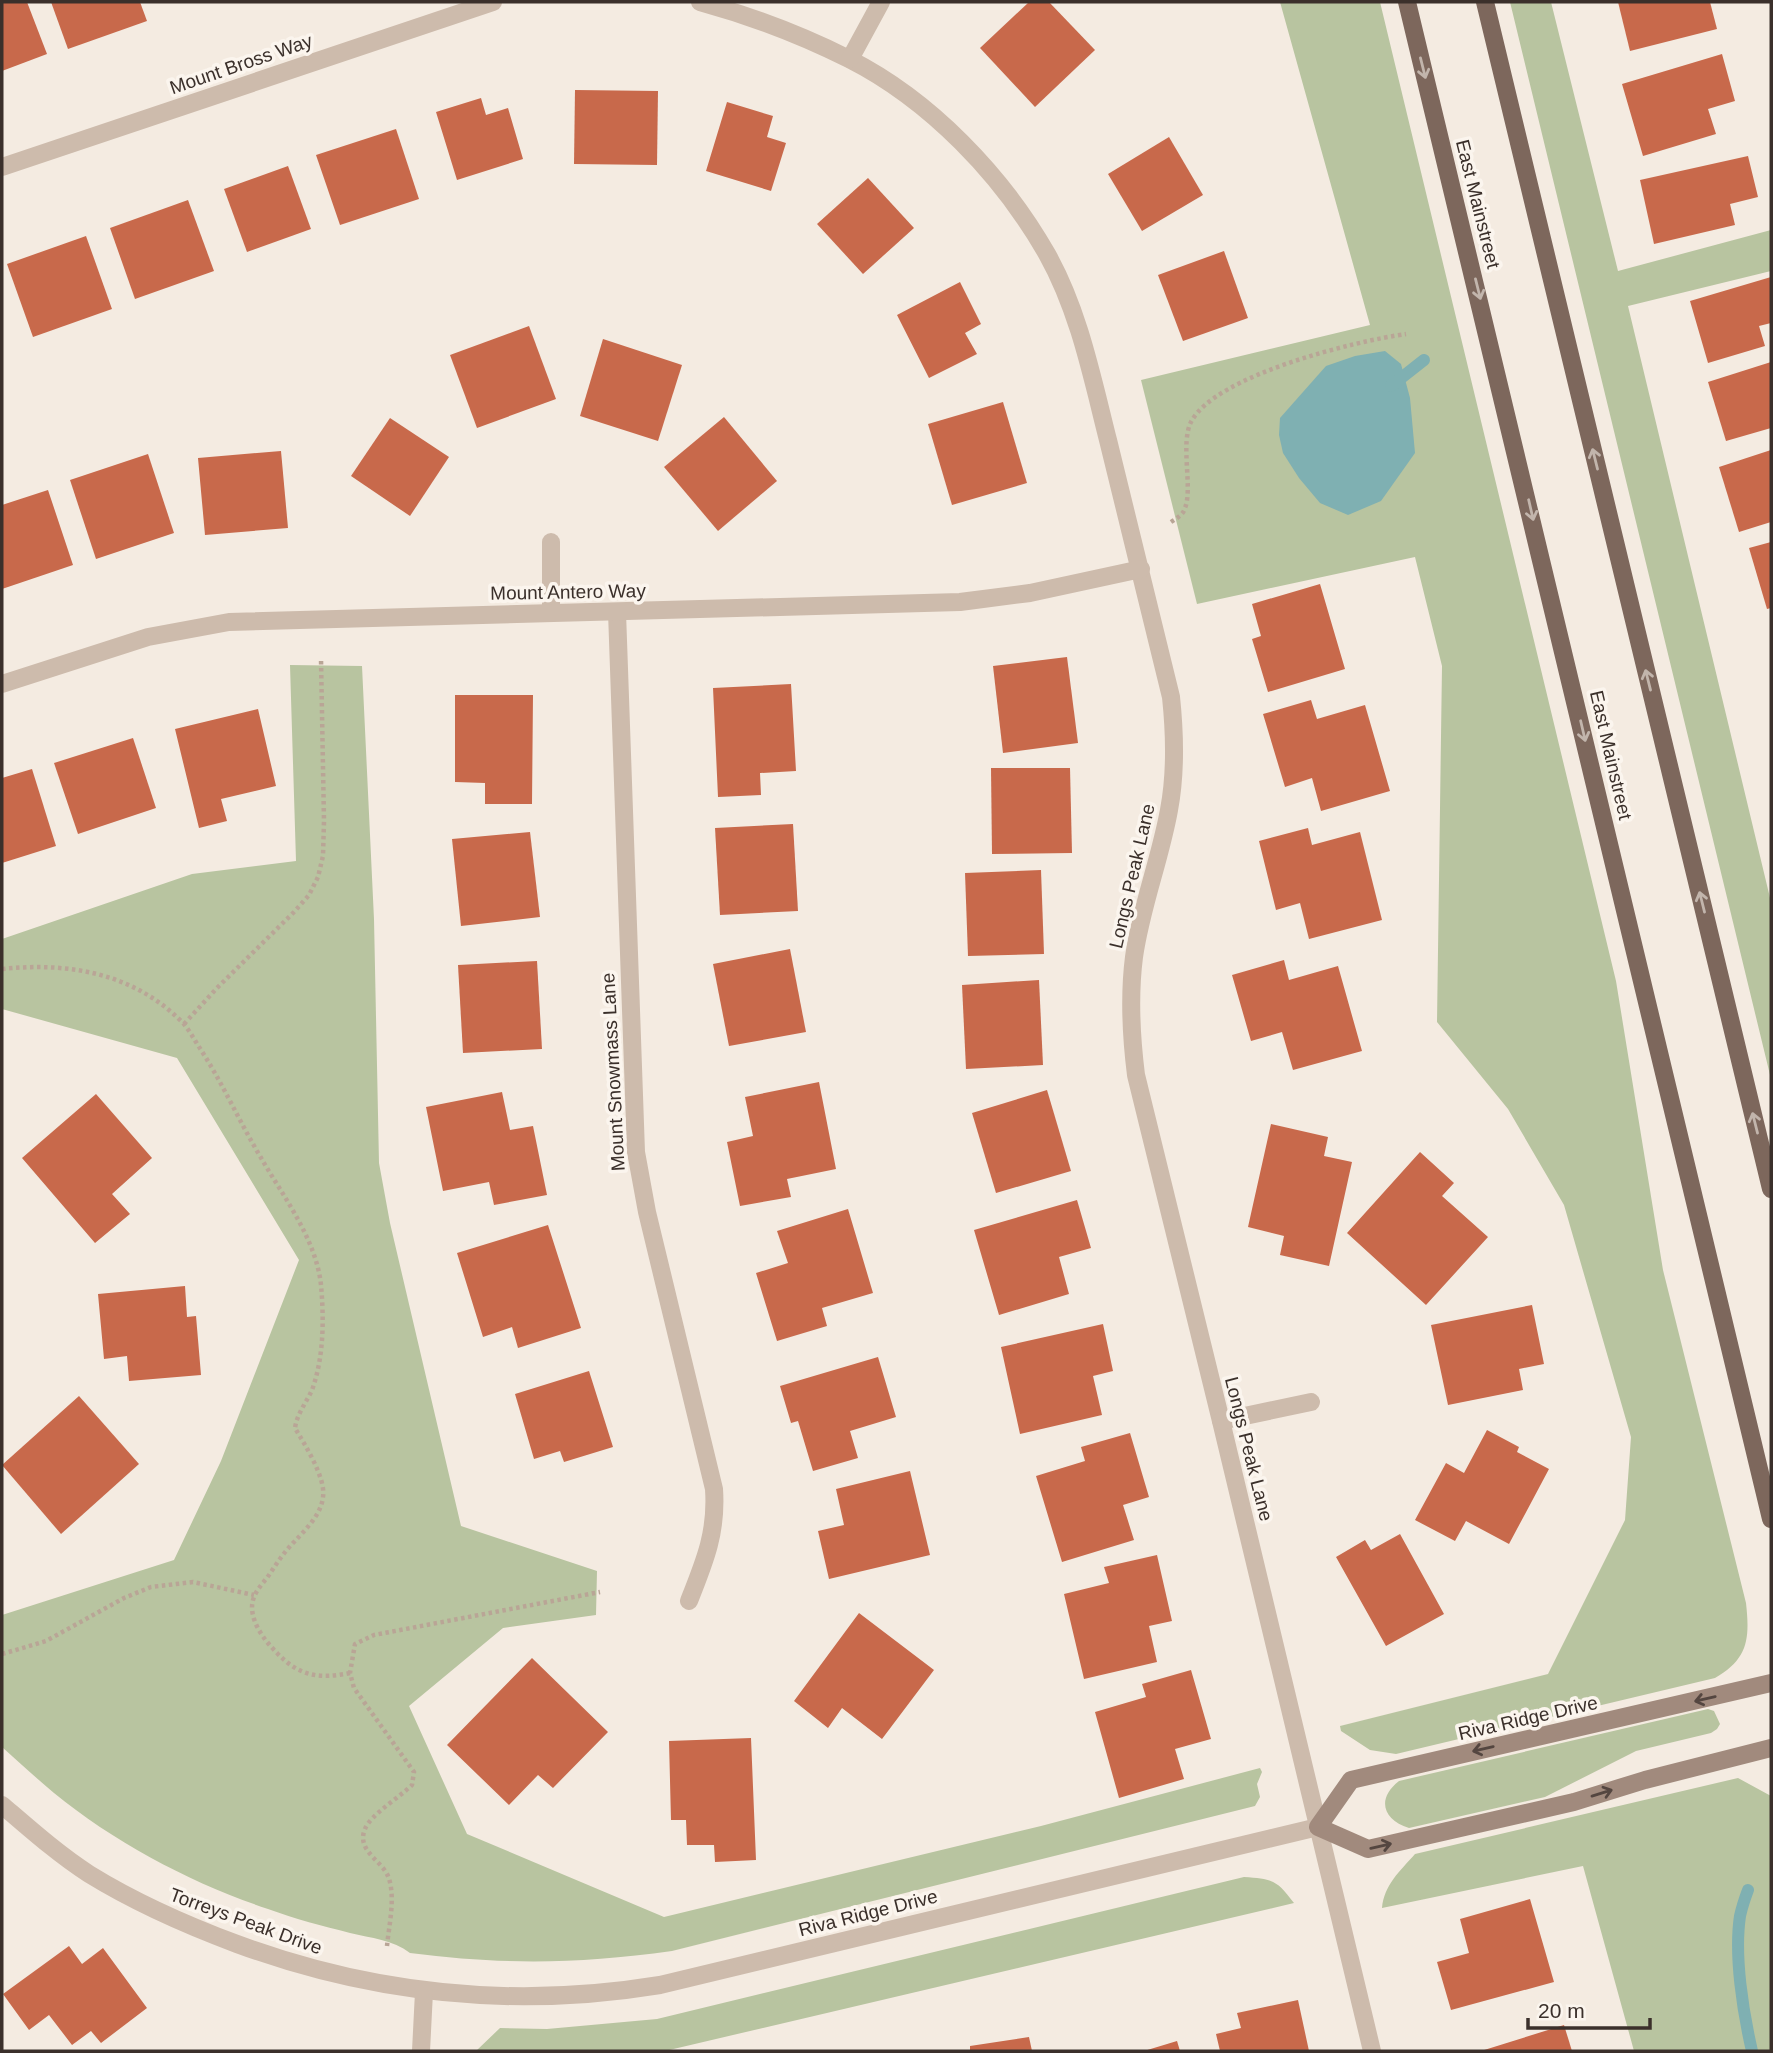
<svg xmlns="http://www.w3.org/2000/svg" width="1773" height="2053" viewBox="0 0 1773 2053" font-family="Arial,sans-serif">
  <rect width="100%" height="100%" fill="#f4ebe1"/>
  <g fill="#b8c4a0">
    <path d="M1280 2H1380L1616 981 1663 1270 1746 1603C1750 1639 1748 1659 1715 1678L1396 1754 1370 1750 1341 1731 1340 1726 1548 1674 1625 1520 1631 1437 1564 1205 1508 1109 1437 1022 1442 666 1415 557 1197 604 1141 380 1370 325Z"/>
    <path d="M1510 2H1551L1618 271 1771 230V271L1628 306 1771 902V1079Z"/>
    <path d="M290 665 362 666 374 919 379 1163 390 1223 461 1526 597 1571 596 1615 503 1628 409 1706 467 1834 664 1917 1041 1826 1260 1768 1262 1772 1257 1784 1260 1797 1255 1806 672 1951C578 1964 504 1965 410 1953 393 1940 371 1938 350 1933 323 1926 295 1919 268 1909 193 1884 115 1843 54 1793 36 1778 19 1762 2 1747V1615L174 1560 221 1461 299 1260 177 1058 2 1009V939L192 874 296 861Z"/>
    <path d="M1708 1709 1714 1711 1720 1724 1717 1729 1711 1733 1636 1751 1545 1797 1409 1828C1383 1820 1376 1799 1399 1781Z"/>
    <path d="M1738 1778 1771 1796V2051H1634L1583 1866 1382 1908C1384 1885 1400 1871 1415 1854Z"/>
    <path d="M1244 1877C1273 1879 1277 1880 1294 1903L665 2051H476L500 2028 547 2029 657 2019Z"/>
  </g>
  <path fill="#7fb0b2" d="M1385 351 1401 364 1410 398 1415 453 1381 501 1348 515 1320 503 1299 478 1283 453 1279 435 1280 418 1326 366 1355 356Z"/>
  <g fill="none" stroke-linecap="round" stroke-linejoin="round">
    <g stroke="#7fb0b2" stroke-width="12">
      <path d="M1391 386 1424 360"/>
      <path d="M1748 1890C1745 1898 1742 1907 1740 1916 1734 1956 1743 2012 1752 2051"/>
    </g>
  </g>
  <g fill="#c8694b">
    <path d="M2 2H27L47 54 2 71Z"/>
    <path d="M51 2H140L147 21 68 49Z"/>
    <path d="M1029 2H1049L1095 50 1035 107 980 48Z"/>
    <path d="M1618 2H1710L1717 29 1630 51Z"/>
    <path d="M1722 54 1735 101 1708 109 1716 134 1643 156 1622 84Z"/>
    <path d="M575 90 658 91 657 165 574 164Z"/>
    <path d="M481 98 486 115 508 108 523 159 457 180 436 112Z"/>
    <path d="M727 102 773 116 767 137 786 143 771 191 706 171Z"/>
    <path d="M396 129 419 199 340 225 316 155Z"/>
    <path d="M1169 137 1203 195 1142 231 1108 174Z"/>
    <path d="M1748 156 1758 197 1730 204 1735 225 1654 244 1640 180Z"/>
    <path d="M288 166 311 229 247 252 224 189Z"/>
    <path d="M868 178 914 228 863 274 817 224Z"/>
    <path d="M188 200 214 271 135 299 110 228Z"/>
    <path d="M86 236 112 309 33 337 7 264Z"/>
    <path d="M1224 251 1248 318 1183 341 1158 275Z"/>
    <path d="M1771 277V323L1759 326 1765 346 1708 363 1690 301Z"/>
    <path d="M960 282 981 324 965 333 977 354 929 378 897 315Z"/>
    <path d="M529 326 556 399 477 428 450 355Z"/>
    <path d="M603 339 682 365 658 441 580 416Z"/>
    <path d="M1771 362V428L1726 441 1708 382Z"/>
    <path d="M1003 402 1027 483 952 505 928 424Z"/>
    <path d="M724 417 777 481 718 531 664 467Z"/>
    <path d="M390 418 449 457 410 516 351 476Z"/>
    <path d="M1771 450V522L1739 532 1719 467Z"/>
    <path d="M281 451 288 528 205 535 198 458Z"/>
    <path d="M148 454 174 533 96 559 70 480Z"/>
    <path d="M48 490 73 565 2 589V505Z"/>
    <path d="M1771 542V608L1767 609 1749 548Z"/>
    <path d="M1320 584 1345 669 1268 692 1252 639 1261 636 1252 604Z"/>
    <path d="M1067 657 1078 743 1003 753 993 666Z"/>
    <path d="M791 684 796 771 760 773 761 795 718 797 713 688Z"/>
    <path d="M455 695H533L532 804H485V783L455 782Z"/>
    <path d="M1311 700 1317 719 1365 705 1390 791 1321 811 1312 778 1285 787 1263 714Z"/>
    <path d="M258 709 276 786 221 799 227 821 199 828 175 729Z"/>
    <path d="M133 738 156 808 78 834 54 763Z"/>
    <path d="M991 768H1070L1072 853 992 854Z"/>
    <path d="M32 769 56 846 2 863V778Z"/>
    <path d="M793 824 798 911 720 915 715 828Z"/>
    <path d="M1308 828 1312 845 1360 832 1382 920 1309 939 1300 903 1276 910 1259 841Z"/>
    <path d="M530 832 540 917 461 926 452 839Z"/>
    <path d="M1041 870 1044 954 968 956 965 873Z"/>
    <path d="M790 949 806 1032 729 1046 713 964Z"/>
    <path d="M1284 960 1289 980 1338 966 1362 1051 1293 1070 1282 1032 1251 1041 1232 975Z"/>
    <path d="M537 961 542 1049 463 1053 458 965Z"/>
    <path d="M1039 980 1043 1065 966 1069 962 985Z"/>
    <path d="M819 1082 836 1169 787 1179 791 1197 740 1206 727 1142 753 1136 745 1097Z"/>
    <path d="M1047 1090 1071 1171 996 1193 972 1113Z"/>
    <path d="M502 1092 510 1130 533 1126 547 1195 494 1205 489 1182 443 1191 426 1107Z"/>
    <path d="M96 1094 152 1158 112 1194 130 1214 95 1243 22 1158Z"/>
    <path d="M1271 1124 1328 1137 1324 1156 1352 1162 1329 1266 1280 1255 1284 1236 1248 1227Z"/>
    <path d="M1420 1152 1454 1183 1442 1196 1488 1237 1426 1305 1347 1233Z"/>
    <path d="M1077 1200 1091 1248 1059 1257 1069 1294 999 1315 974 1230Z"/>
    <path d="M848 1209 873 1293 822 1308 827 1326 777 1341 756 1273 788 1263 777 1231Z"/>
    <path d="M548 1225 581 1328 518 1348 512 1327 483 1337 457 1253Z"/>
    <path d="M185 1286 187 1317 196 1316 201 1375 129 1381 127 1356 104 1359 98 1294Z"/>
    <path d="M1532 1305 1544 1364 1519 1369 1523 1390 1448 1405 1431 1325Z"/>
    <path d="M1103 1324 1113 1371 1093 1376 1102 1415 1020 1434 1001 1347Z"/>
    <path d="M878 1357 896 1417 850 1431 858 1458 813 1471 798 1421 791 1423 780 1386Z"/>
    <path d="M589 1371 613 1447 564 1462 560 1451 534 1459 515 1394Z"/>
    <path d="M79 1396 139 1464 61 1534 2 1465Z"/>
    <path d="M1487 1430 1519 1447 1517 1452 1549 1469 1509 1544 1466 1521 1455 1541 1415 1520 1446 1463 1464 1473Z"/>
    <path d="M1130 1433 1149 1497 1123 1505 1134 1540 1062 1562 1036 1476 1085 1461 1081 1447Z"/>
    <path d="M910 1471 930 1555 829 1579 818 1531 844 1525 836 1489Z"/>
    <path d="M1400 1534 1444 1614 1386 1646 1336 1557 1365 1540 1371 1550Z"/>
    <path d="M1157 1555 1172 1621 1149 1626 1157 1662 1084 1679 1064 1594 1109 1583 1104 1567Z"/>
    <path d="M859 1613 934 1670 882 1739 842 1708 828 1728 794 1701Z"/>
    <path d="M532 1658 608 1732 553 1788 538 1775 509 1805 447 1745Z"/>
    <path d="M1191 1670 1211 1739 1175 1749 1184 1779 1119 1798 1095 1712 1146 1697 1142 1684Z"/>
    <path d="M751 1738 756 1860 715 1862 714 1845H687L686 1820H671L669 1741Z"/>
    <path d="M1530 1899 1554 1982 1451 2010 1437 1962 1469 1953 1460 1919Z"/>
    <path d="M69 1946 82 1964 103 1948 147 2008 101 2043 91 2031 72 2045 49 2015 29 2030 3 1994Z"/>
    <path d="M1298 2000 1309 2051H1220L1216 2034 1241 2028 1237 2013Z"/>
    <path d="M1564 2025 1572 2051H1481Z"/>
    <path d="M1029 2037 1032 2051H970V2046Z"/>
    <path d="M1177 2041 1180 2051H1144Z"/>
  </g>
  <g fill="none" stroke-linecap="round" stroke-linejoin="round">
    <g stroke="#b9a596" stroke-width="4.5" stroke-dasharray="3.5 3.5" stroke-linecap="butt">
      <path d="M1171 522C1177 518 1183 515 1185 508 1193 488 1180 444 1191 422 1215 375 1356 341 1406 334"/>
      <path d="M2 969C69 962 134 973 183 1023 190 1031 195 1041 201 1050 223 1084 239 1121 260 1156 282 1195 316 1238 321 1285 324 1319 324 1357 312 1390 306 1403 297 1414 295 1428 305 1445 326 1478 323 1497 321 1515 306 1529 295 1541 284 1552 277 1563 269 1575 264 1582 257 1589 254 1597 246 1617 264 1640 277 1653 300 1677 320 1679 350 1673"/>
      <path d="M184 1024 217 988 294 912 309 895 318 877 323 856 324 821 321 659"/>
      <path d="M2 1654 46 1641 124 1598 151 1587 193 1582 254 1595"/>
      <path d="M387 1946C389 1925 396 1896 388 1876 381 1860 356 1850 365 1829 370 1815 400 1797 412 1785L414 1772 354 1688 350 1673 355 1644 374 1635 600 1592"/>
    </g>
    <g stroke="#cdbbac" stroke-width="18">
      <path d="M700 2C751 16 801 35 849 59 930 100 1002 175 1047 254 1079 311 1092 377 1108 440 1129 526 1150 611 1171 697 1175 735 1176 773 1169 810 1160 860 1141 907 1134 957 1129 996 1131 1035 1136 1075L1221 1421 1372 2051"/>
      <path d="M850 59 881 2"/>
      <path d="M2 167 493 2"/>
      <path d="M617 612 636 1152 647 1212 714 1489C717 1532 705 1561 689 1601"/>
      <path d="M551 613V542"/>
      <path d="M2 684 148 637 229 622 960 602 1030 593 1141 569"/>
      <path d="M1221 1421 1311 1402"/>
      <path d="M2 1805C30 1829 58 1854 89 1874 136 1903 186 1925 237 1944 375 1995 514 2009 660 1985L1318 1827"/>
      <path d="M421 2051 424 1992"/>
    </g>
    <path stroke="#a18a7d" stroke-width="18" d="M1771 1683 1351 1780 1318 1827 1368 1849 1574 1802 1645 1780 1771 1748"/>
    <g stroke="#7d675c" stroke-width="18">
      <path d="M1407 2 1771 1519"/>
      <path d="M1485 2 1771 1189"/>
    </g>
  </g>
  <defs><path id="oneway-shaft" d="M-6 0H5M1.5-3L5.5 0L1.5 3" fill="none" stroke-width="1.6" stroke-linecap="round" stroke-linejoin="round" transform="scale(1.75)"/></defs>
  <g stroke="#c2b5ac">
    <use href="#oneway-shaft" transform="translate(1423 68) rotate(76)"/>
    <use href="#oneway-shaft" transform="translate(1478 289) rotate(76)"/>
    <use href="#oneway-shaft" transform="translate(1595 459) rotate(-104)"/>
    <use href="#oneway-shaft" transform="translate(1531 510) rotate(77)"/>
    <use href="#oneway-shaft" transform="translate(1648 680) rotate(-104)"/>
    <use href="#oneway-shaft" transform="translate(1583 731) rotate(77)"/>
    <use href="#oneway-shaft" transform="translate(1702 902) rotate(-104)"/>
    <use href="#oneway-shaft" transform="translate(1755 1123) rotate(-104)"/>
  </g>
  <g stroke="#544640">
    <use href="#oneway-shaft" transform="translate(1705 1699) rotate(167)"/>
    <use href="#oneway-shaft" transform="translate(1483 1749) rotate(167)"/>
    <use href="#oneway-shaft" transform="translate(1602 1793) rotate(-17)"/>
    <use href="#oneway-shaft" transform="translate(1381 1846) rotate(-13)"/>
  </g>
  <g text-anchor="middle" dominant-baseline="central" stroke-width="7" stroke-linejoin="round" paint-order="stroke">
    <g font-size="19" fill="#3b302b" stroke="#fbf5ee">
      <text transform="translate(241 64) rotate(-19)">Mount Bross Way</text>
      <text transform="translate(1478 204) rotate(76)">East Mainstreet</text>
      <text transform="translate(568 592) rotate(-1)">Mount Antero Way</text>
      <text transform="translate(1611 755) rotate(77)">East Mainstreet</text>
      <text transform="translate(1132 876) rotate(-77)">Longs Peak Lane</text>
      <text transform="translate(613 1072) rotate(-93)">Mount Snowmass Lane</text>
      <text transform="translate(1249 1449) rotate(76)">Longs Peak Lane</text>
      <text transform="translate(1528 1718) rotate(-13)">Riva Ridge Drive</text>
      <text transform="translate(868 1913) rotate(-14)">Riva Ridge Drive</text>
      <text transform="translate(246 1921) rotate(20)">Torreys Peak Drive</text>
    </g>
  </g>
  <rect width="1773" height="2053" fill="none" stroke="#3b302b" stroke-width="7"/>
  <path d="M1528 2018v10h122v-10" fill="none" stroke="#3b302b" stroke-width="3.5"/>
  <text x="1538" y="2018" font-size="21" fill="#3b302b" stroke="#fbf5ee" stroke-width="5" paint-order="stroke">20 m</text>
</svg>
